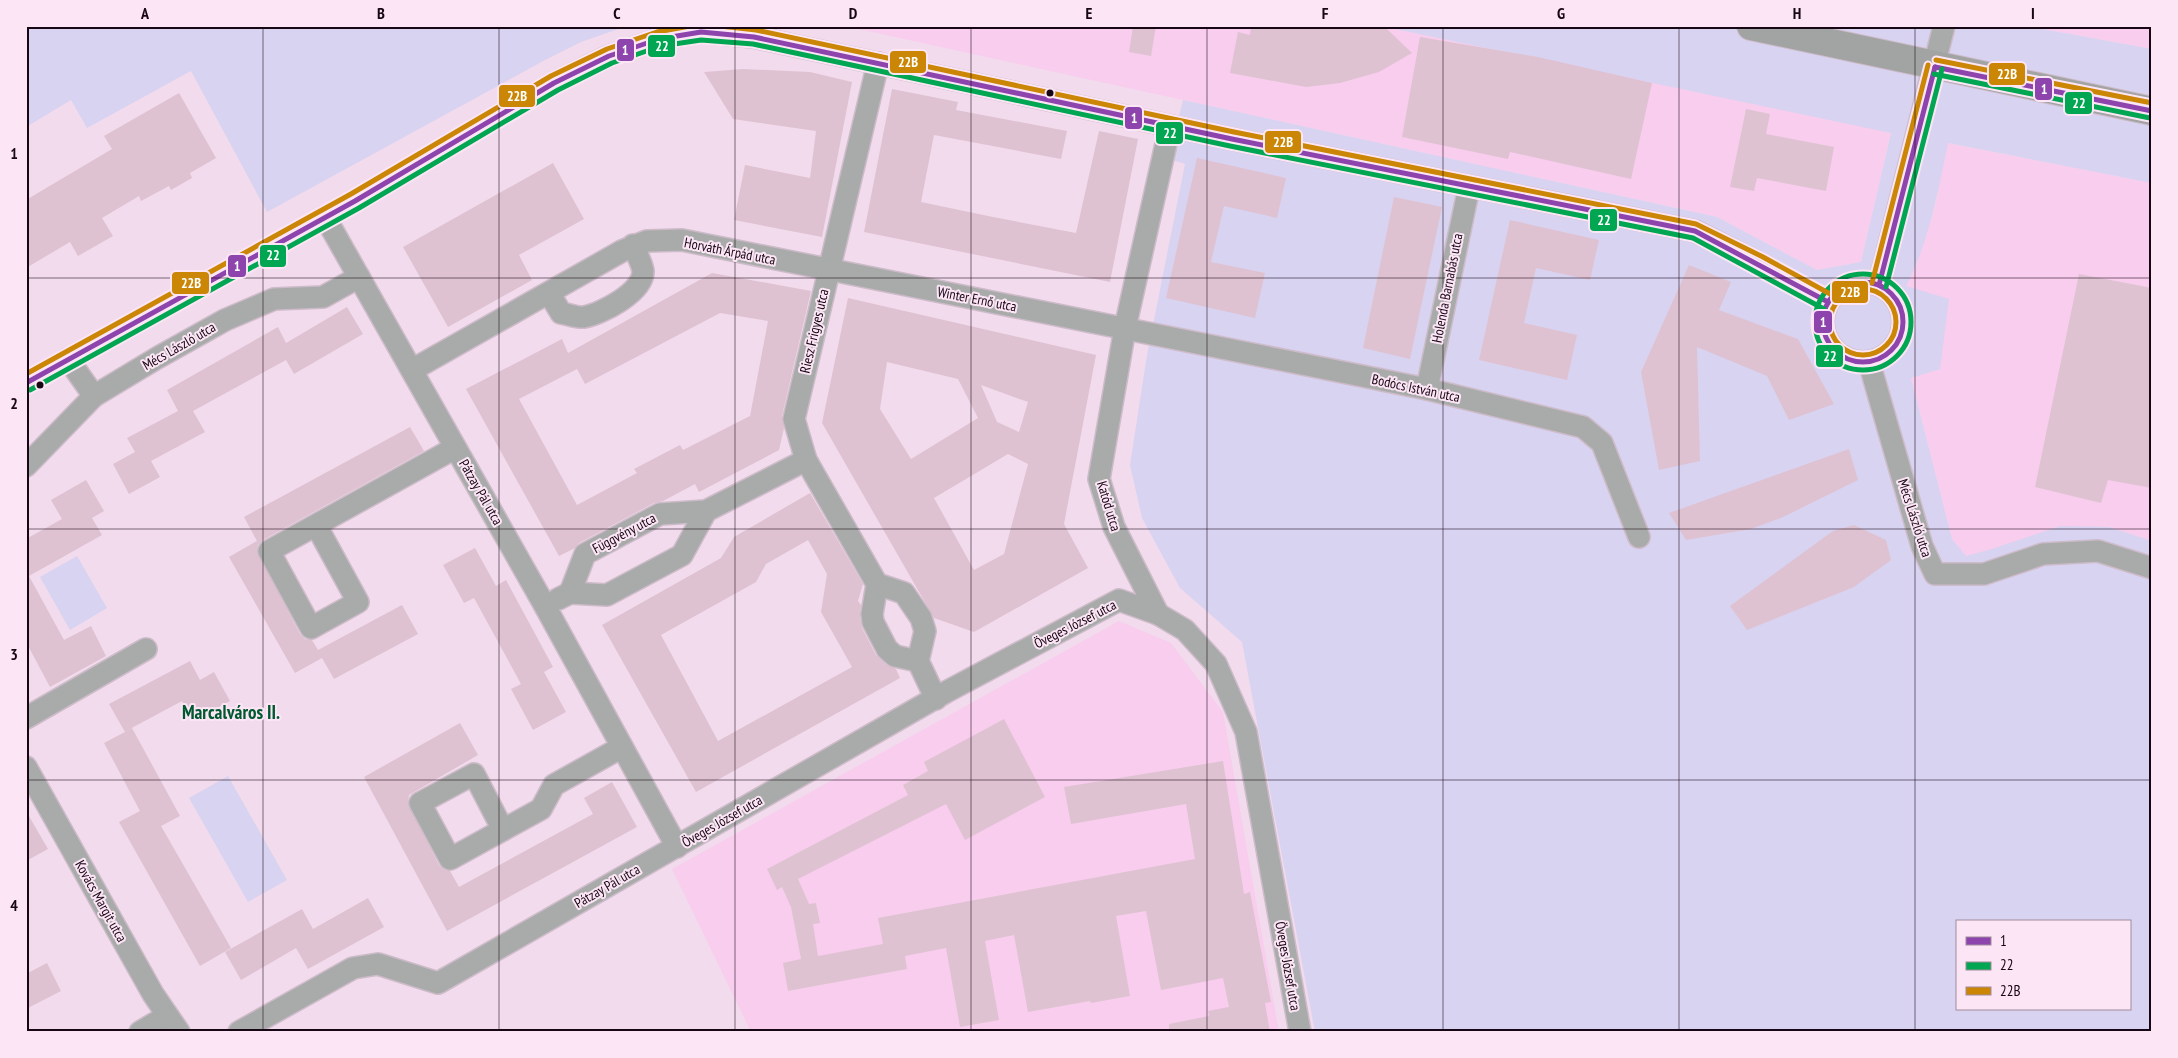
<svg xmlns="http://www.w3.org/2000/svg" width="2178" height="1058" viewBox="0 0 2178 1058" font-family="'PT Sans Narrow',sans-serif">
  <rect width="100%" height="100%" fill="#f2dbed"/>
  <g fill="#f8cdee">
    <path d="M845 26H1381L1891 132 1861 262 1817 270 1717 217Z"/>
    <path d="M2026 26H2152V49Z"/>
    <path d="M1947 143 2152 183V541L2109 527 1966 556 1952 539 1911 378 1905 286 1916 266 1936 202Z"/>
    <path d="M1119 621 1171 643 1223 712 1279 1032H751L672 869Z"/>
  </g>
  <g fill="#d8d3f1" fill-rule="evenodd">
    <path d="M26 26H627L581 42 545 60 267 212 191 71 87 128 71 100 26 127Z"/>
    <path d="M1381 26H2026L2152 49V183L1948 143C1938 192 1929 242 1906 286L1949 299 1940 369 1911 378 1952 539 1966 556 1992 549 2060 526 2109 527 2152 541V1032H1315L1242 642 1180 588 1142 518 1130 465 1147 355 1185 164 1169 159 1183 100 1717 217 1817 270 1861 262 1891 133ZM1957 922H2129V1009H1957Z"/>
    <path d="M77 556 107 608 70 630 40 577Z"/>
    <path d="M228 776 287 880 248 902 189 798Z"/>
  </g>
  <g fill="#dfc2d1" fill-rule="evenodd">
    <path d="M1133 26H1156L1151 56 1129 52Z"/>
    <path d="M1251 26H1382L1388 30 1412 53 1379 72 1340 83 1306 87 1230 73 1238 32 1250 35Z"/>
    <path d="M1420 37 1538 57 1652 83 1631 179 1510 152 1508 159 1402 137Z"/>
    <path d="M743 69 810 72 852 82 822 237 734 220 745 165 810 178 816 131 733 119 704 72Z"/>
    <path d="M892 89 958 102 956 110 1067 131 1061 159 934 135 921 202 993 217 1076 233 1099 131 1138 139 1110 282 864 232Z"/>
    <path d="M179 93 216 158 190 173 192 178 171 190 169 186 141 201 139 196 102 218 113 236 78 256 70 242 26 268V200L112 149 104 136Z"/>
    <path d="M1746 109 1770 114 1766 134 1834 147 1826 191 1757 178 1754 191 1730 187Z"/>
    <path d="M1197 158 1286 178 1277 218 1224 206 1211 262 1265 273 1255 318 1166 298Z"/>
    <path d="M553 163 584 219 519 255 532 280 448 327 403 247Z"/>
    <path d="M1394 197 1442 207 1410 359 1363 348Z"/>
    <path d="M1510 220 1599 240 1590 280 1536 268 1524 323 1577 335 1567 380 1479 360Z"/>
    <path d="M1689 265 1731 282 1719 310 1798 339 1834 404 1789 420 1767 376 1697 347 1700 461 1659 470 1641 372Z"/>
    <path d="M712 273 811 291 782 416 784 428 779 450 699 492 695 484 663 501 654 503 579 543 575 548 559 556 466 389 562 339 568 353ZM720 313 768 321 750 416 683 450 680 445 634 469 637 473 577 505 519 399 577 369 585 384Z"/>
    <path d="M2079 274 2152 288V488L2108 480 2101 503 2035 487Z"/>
    <path d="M848 298 1096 355 1064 524 1088 568 974 632 934 618 822 423ZM887 362 958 379 978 418 911 459 880 409ZM981 385 1028 402 1019 432 997 422ZM1008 454 1028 464 1004 554 974 570 934 498Z"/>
    <path d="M347 307 363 334 294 374 286 360 193 411 205 432 151 461 160 477 129 494 113 464 135 452 127 438 178 411 167 390 278 327 286 343Z"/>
    <path d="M410 427 424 451 263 540 258 545 257 551 300 634 305 639 312 640 318 650 402 605 418 634 334 679 322 658 295 673 229 557 257 541 244 517Z"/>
    <path d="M1849 449 1858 480 1781 518 1751 529 1686 540 1669 513Z"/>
    <path d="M86 480 104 511 92 518 102 535 29 576 64 640 91 626 106 656 50 687 26 642V539L62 519 51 500Z"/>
    <path d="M810 493 863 584 858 601 861 605 860 616 862 628 876 655 887 665 896 669 900 678 696 792 602 625 721 558 734 537ZM808 540 827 574 821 612 852 667 718 741 661 635 756 582 766 564Z"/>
    <path d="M1854 525 1886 540 1891 560 1854 587 1747 630 1730 606 1833 531Z"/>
    <path d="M475 548 496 586 506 580 553 667 544 672 566 712 533 730 511 689 521 684 474 598 464 603 443 565Z"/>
    <path d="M190 661 200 680 214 672 230 701 193 721 182 701 126 731 132 728 180 816 161 826 231 948 200 966 119 822 140 811 104 743 125 732 109 704Z"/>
    <path d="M1004 719 1045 797 965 840 946 804 798 879 809 904 816 903 820 923 813 924 818 956 883 944 878 918 1195 859 1186 804 1071 824 1064 787 1223 761 1244 894 1250 892 1271 1002 1265 1003 1270 1032H1169V1024L1209 1016 1208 1011 1229 1007 1223 978 1161 990 1146 911 1116 916 1130 996 1091 1003 1090 1001 1028 1012 1014 935 985 941 999 1020 960 1027 946 948 905 956 907 969 788 991 783 963 801 959 791 907 782 887 777 890 767 869 908 795 903 785 928 771 924 762Z"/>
    <path d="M460 723 478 755 409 795 408 803 439 865 444 870 450 871 459 887 593 814 584 798 612 782 637 827 447 931 364 777Z"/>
    <path d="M26 811 48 849 26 861Z"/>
    <path d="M368 898 384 927 308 969 296 948 241 980 225 952 302 909 313 929Z"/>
    <path d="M47 963 61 991 26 1009V974Z"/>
  </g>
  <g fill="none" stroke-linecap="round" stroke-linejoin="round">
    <g stroke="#cdbbc9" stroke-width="24">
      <g id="minor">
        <path d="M878 63 794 419 806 460 877 584 872 614 873 622 887 649 895 656 918 661"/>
        <path d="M325 217 545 606 677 847"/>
        <circle cx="1863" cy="322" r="40"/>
        <path d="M1879 285 1944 26"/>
        <path d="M549 293 561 313C568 314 577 318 584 317 601 314 644 292 643 271 642 263 636 253 633 245"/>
        <path d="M68 359 94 396"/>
        <path d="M1869 362 1922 546 1935 574H1984L2043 554 2098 551 2152 568"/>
        <path d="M412 370 622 251 647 241 682 240 1427 389 1583 427 1602 443 1639 537"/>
        <path d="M26 383 355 201 554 83 609 56 659 39 701 32 754 37 1232 139 1695 231 1760 264 1828 302"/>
        <path d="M1427 389 1469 187"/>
        <path d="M26 466 94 396 157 358 225 320 274 299 323 297 359 277"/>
        <path d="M316 525 358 602 311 628 269 551 455 448"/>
        <path d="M877 584 904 593 921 618 925 631 918 661 936 699"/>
        <path d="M570 593 585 554 660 514 706 511 806 460"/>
        <path d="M558 599 570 593 607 595 682 555 706 511"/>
        <path d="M1158 614 1114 527 1099 479 1125 328 1170 126"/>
        <path d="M26 718 146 649"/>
        <path d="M26 767 153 994 179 1032"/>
        <path d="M503 830 474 774 420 803 450 859 541 809 554 785 622 747"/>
        <path d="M140 1032 167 1016"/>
        <path d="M239 1032 353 968 378 964 438 983 946 692 1119 600 1158 614 1185 630 1216 664 1246 732 1300 1032"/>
      </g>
    </g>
    <g stroke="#cdbbc9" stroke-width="30">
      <path id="major" d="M1751 26 2152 111"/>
    </g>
    <use href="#minor" stroke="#a8aba9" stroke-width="21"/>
    <use href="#major" stroke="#a2a4a3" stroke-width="28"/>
    <g stroke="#fce6f6" stroke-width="9">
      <g id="bus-1">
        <path d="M1935 67 2152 111"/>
        <circle cx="1863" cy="322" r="40"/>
        <path d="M1879 285 1935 67"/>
        <path d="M26 383 355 201 554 83 609 56 659 39 701 32 754 37 1232 139 1695 231 1828 302"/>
      </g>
    </g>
    <g stroke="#fce6f6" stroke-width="9">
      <g id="bus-2">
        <path d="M1934 74 2150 118"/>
        <circle cx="1863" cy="322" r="48"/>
        <path d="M1886 287 1942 69"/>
        <path d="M30 390 359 208 558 90 612 63 661 46 701 40 753 44 1230 146 1693 238 1824 309"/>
      </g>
    </g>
    <g stroke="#fce6f6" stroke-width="9">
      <g id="bus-3">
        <path d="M720 26 756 30 1234 132 1696 224 1763 257 1832 295"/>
        <path d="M1936 60 2152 103"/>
        <path d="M1872 283 1928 65"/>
        <circle cx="1863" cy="322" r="33"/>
        <path d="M26 374 351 194 551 76 607 49 657 32 690 26"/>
      </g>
    </g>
    <use href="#bus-1" stroke="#8e44ad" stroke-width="5"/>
    <use href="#bus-2" stroke="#00a651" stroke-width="5"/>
    <use href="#bus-3" stroke="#ca8604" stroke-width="5"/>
  </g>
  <path fill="none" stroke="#170613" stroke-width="1" stroke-opacity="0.55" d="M263 26V1032M499 26V1032M735 26V1032M971 26V1032M1207 26V1032M1443 26V1032M1679 26V1032M1915 26V1032M26 278H2152M26 529H2152M26 780H2152"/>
  <g fill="#170613" stroke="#fce6f6" stroke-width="2">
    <circle cx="1050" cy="93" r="4.5"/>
    <circle cx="40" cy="385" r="4.5"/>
  </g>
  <g text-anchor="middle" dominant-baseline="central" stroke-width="4" stroke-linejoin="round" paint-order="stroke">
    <g font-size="14" fill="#170613" stroke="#fce6f6">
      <text transform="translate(730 251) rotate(11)">Horváth Árpád utca</text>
      <text transform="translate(1447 288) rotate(-79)">Holenda Barnabás utca</text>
      <text transform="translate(977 299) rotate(11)">Winter Ernő utca</text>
      <text transform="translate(814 331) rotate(-77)">Riesz Frigyes utca</text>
      <text transform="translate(179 346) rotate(-30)">Mécs László utca</text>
      <text transform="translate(1416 388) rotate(12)">Bodócs István utca</text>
      <text transform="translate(481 492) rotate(60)">Pátzay Pál utca</text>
      <text transform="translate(1109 506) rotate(73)">Katód utca</text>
      <text transform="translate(1915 518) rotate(72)">Mécs László utca</text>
      <text transform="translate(624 533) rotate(-28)">Függvény utca</text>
      <text transform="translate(1075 624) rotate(-27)">Öveges József utca</text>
      <text transform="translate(722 821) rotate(-30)">Öveges József utca</text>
      <text transform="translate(607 886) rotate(-30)">Pátzay Pál utca</text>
      <text transform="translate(101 901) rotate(61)">Kovács Margit utca</text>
      <text transform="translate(1288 966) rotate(80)">Öveges József utca</text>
    </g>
    <g font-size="19" font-weight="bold" fill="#00582f" stroke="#fce6f6">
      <text x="231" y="712">Marcalváros II.</text>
    </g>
  </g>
  <g stroke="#fce6f6" stroke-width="2">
    <rect x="647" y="34" width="29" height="24" rx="5" fill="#00a651"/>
    <rect x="616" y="38" width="19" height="24" rx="5" fill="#8e44ad"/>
    <rect x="889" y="50" width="38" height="24" rx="5" fill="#ca8604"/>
    <rect x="1988" y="62" width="38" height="24" rx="5" fill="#ca8604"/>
    <rect x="2034" y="77" width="19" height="24" rx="5" fill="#8e44ad"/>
    <rect x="498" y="84" width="38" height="24" rx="5" fill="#ca8604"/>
    <rect x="2064" y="91" width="29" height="24" rx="5" fill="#00a651"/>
    <rect x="1124" y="106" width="19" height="24" rx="5" fill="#8e44ad"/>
    <rect x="1155" y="121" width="29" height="24" rx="5" fill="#00a651"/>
    <rect x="1264" y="130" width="38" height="24" rx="5" fill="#ca8604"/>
    <rect x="1589" y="208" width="29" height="24" rx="5" fill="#00a651"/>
    <rect x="259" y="244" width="28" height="24" rx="5" fill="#00a651"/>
    <rect x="227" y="254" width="20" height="24" rx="5" fill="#8e44ad"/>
    <rect x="171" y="271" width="39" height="24" rx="5" fill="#ca8604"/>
    <rect x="1831" y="280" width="38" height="24" rx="5" fill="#ca8604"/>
    <rect x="1813" y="310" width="20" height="24" rx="5" fill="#8e44ad"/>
    <rect x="1815" y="344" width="29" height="24" rx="5" fill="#00a651"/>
  </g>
  <g font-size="14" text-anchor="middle" font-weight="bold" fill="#fff">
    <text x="662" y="51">22</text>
    <text x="625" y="55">1</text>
    <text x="908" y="67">22B</text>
    <text x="2007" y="79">22B</text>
    <text x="2044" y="94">1</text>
    <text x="517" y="101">22B</text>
    <text x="2079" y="108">22</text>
    <text x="1134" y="123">1</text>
    <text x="1170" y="138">22</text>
    <text x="1283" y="147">22B</text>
    <text x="1604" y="225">22</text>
    <text x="273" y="260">22</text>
    <text x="237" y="271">1</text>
    <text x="191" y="288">22B</text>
    <text x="1850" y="297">22B</text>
    <text x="1823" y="327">1</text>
    <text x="1830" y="361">22</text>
  </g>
  <rect width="2178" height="1058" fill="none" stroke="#fce6f6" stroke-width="55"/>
  <rect x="1956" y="920" width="175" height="90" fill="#fce6f6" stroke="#a08c9b"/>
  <rect x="1966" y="937" width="25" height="8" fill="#8e44ad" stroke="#a08c9b"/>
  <text x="2000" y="946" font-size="15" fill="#170613">1</text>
  <rect x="1966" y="962" width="25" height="8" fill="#00a651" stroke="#a08c9b"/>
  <text x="2000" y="970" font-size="15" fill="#170613">22</text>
  <rect x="1966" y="987" width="25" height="8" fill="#ca8604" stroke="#a08c9b"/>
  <text x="2000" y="996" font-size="15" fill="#170613">22B</text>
  <rect x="28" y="28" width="2122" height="1002" fill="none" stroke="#170613" stroke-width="2"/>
  <g font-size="16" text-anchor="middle" font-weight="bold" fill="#170613">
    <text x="145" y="19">A</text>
    <text x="381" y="19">B</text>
    <text x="617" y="19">C</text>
    <text x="853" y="19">D</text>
    <text x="1089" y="19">E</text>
    <text x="1325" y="19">F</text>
    <text x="1561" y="19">G</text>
    <text x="1797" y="19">H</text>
    <text x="2033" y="19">I</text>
    <text x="14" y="159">1</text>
    <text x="14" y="409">2</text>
    <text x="14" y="660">3</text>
    <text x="14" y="911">4</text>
  </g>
</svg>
